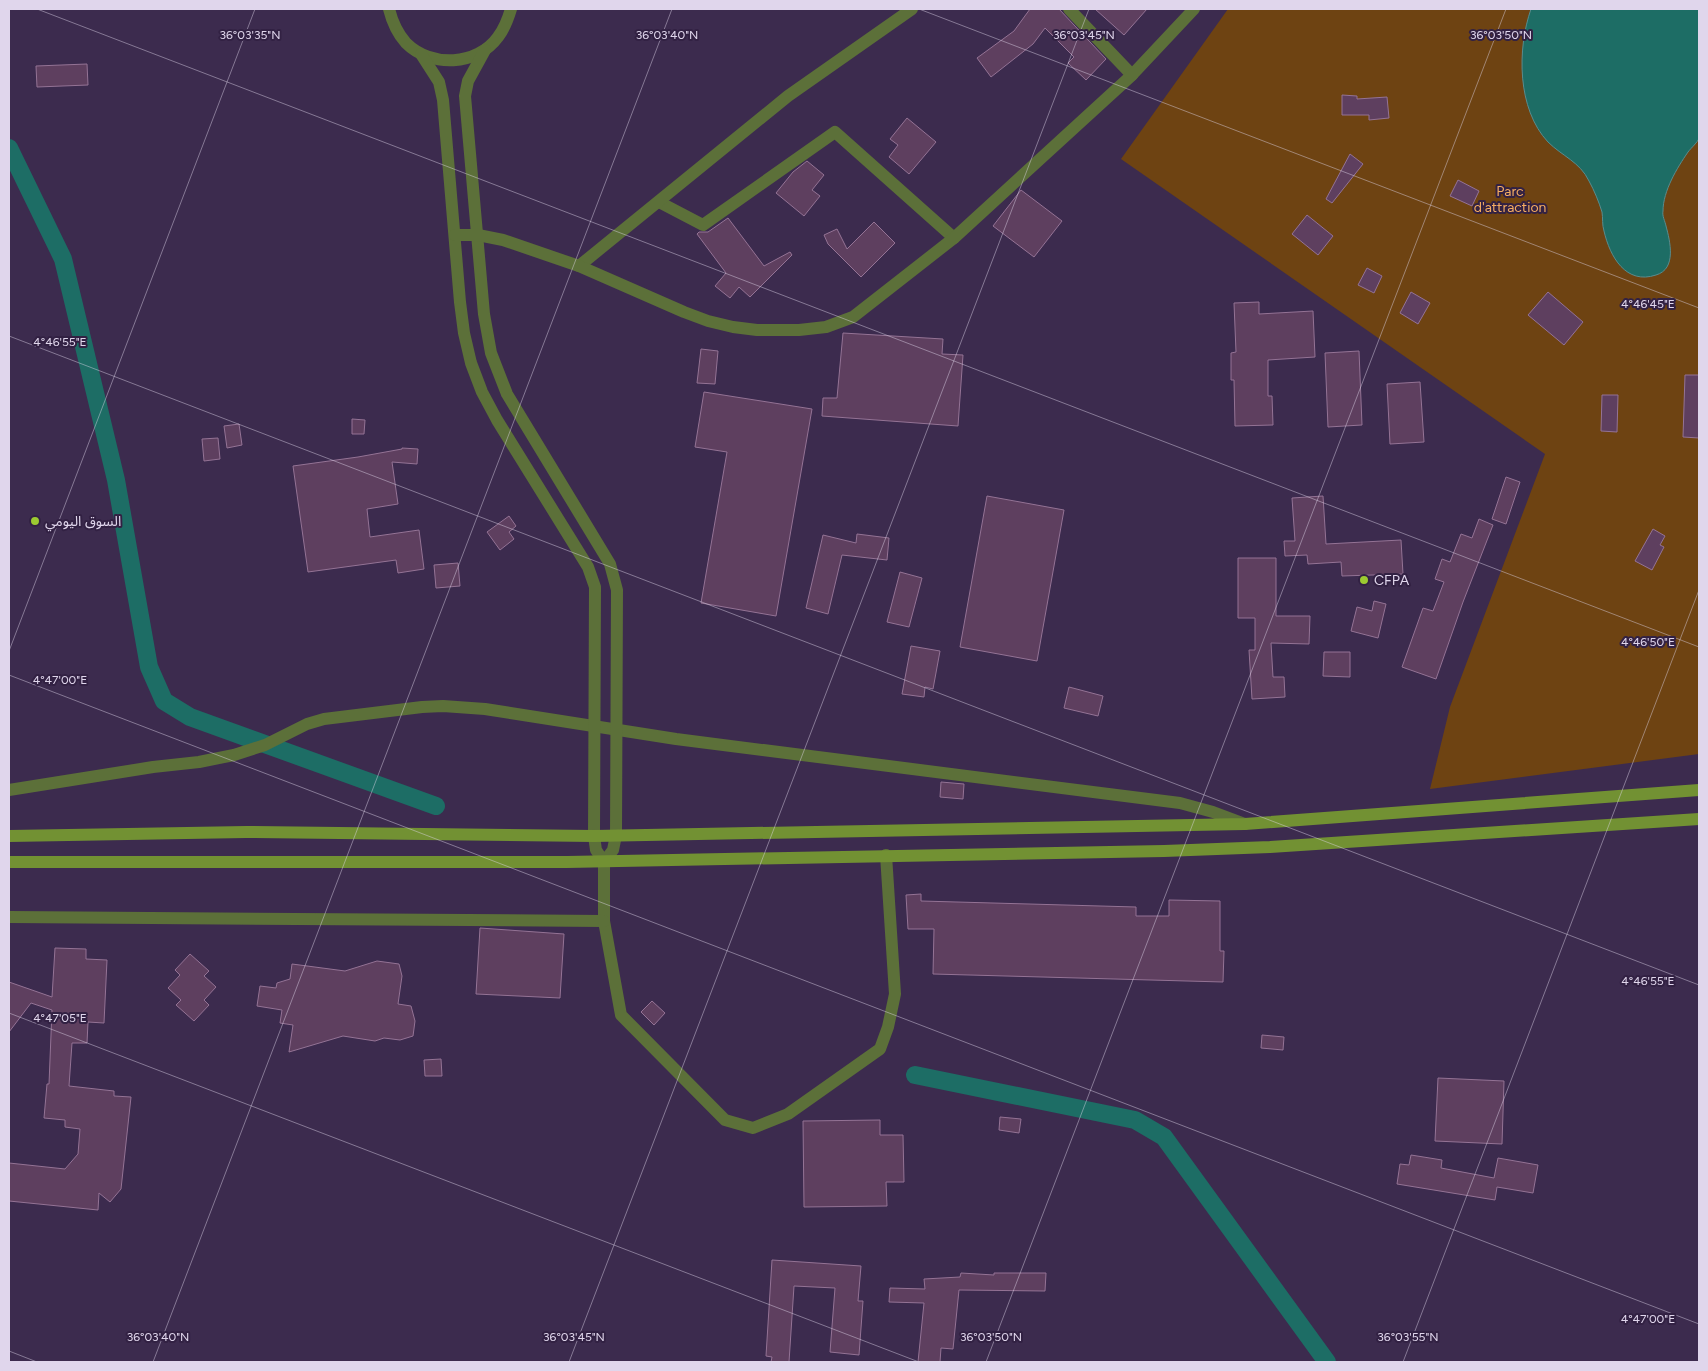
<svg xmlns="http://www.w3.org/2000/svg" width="1708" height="1371" viewBox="0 0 1708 1371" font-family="Figtree,'Noto Sans Arabic',sans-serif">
  <rect width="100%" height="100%" fill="#3c2b4e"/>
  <path fill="#6e4312" d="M1228 9H1699V754L1430 789 1450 707 1545 454 1121 159Z"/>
  <path fill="#1d6d65" stroke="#588c8e" d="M1531 9H1699C1699 40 1699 72 1699 104 1699 113 1702 129 1699 138 1698 142 1691 148 1688 152 1677 168 1663 191 1663 211 1662 216 1665 221 1666 226 1670 241 1677 269 1656 275 1626 285 1610 257 1604 231 1602 225 1603 218 1602 212 1599 202 1594 190 1589 181 1580 162 1562 156 1548 142 1517 109 1517 49 1531 9Z"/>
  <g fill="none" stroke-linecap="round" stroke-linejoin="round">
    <g stroke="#1d6d65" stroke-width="18">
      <path d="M9 148 63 259 116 480 149 667 164 701 190 717 436 806"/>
      <path d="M915 1075 1135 1120 1164 1137 1327 1362"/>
    </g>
  </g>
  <g fill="#5e3f5f" stroke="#947395">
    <path d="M1030 9H1059L1106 59 1086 80 1068 63 1074 57 1045 28 1033 44 991 77 977 58 1014 31Z"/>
    <path d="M1095 9H1147L1124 35Z"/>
    <path d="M87 64 88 85 37 87 36 66Z"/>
    <path d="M1342 95 1357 96V99L1387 97 1389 118 1369 120V115H1342Z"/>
    <path d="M907 118 936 142 909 174 889 157 898 145 890 139Z"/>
    <path d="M1350 154 1363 164 1332 203 1326 199Z"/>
    <path d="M807 161 824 175 812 190 820 196 804 216 776 193 793 172Z"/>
    <path d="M1458 180 1479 191 1472 206 1450 196Z"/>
    <path d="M1021 190 1062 221 1034 257 993 226Z"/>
    <path d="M1307 215 1333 236 1318 255 1292 234Z"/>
    <path d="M728 218 764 266 790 252 792 255 750 297 739 287 730 298 715 286 726 273 697 234 699 232H708Z"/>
    <path d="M874 222 895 243 861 277 828 244 824 235 837 229 847 249Z"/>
    <path d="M1367 268 1382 276 1374 293 1358 285Z"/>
    <path d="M1411 292 1430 303 1418 324 1400 313Z"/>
    <path d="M1548 292 1583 322 1564 345 1528 315Z"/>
    <path d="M1259 302V314L1313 311 1315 357 1268 360V396H1272L1273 425 1235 426 1234 380H1231V353L1236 352 1234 303Z"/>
    <path d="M843 333 943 339 942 354 963 355 958 426 822 416 823 398H837Z"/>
    <path d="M701 349 718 351 715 384 697 383Z"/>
    <path d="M1359 351 1362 425 1328 427 1325 353Z"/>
    <path d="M1685 375H1699V438L1683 437Z"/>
    <path d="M1420 382 1424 442 1390 444 1387 384Z"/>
    <path d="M704 392 812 409 776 616 701 603 727 452 695 447Z"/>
    <path d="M1602 395H1618L1617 432 1601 431Z"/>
    <path d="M352 419 365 420 364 434H352Z"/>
    <path d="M239 424 242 445 227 448 224 426Z"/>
    <path d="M218 438 220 459 204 461 202 439Z"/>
    <path d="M402 448 418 449 417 464 392 462 398 504 367 509 370 537 419 530 424 569 398 573 396 560 308 572 293 466 358 457 402 449Z"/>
    <path d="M1506 477 1520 482 1506 524 1492 519Z"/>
    <path d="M987 496 1064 510 1037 661 960 647Z"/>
    <path d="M1323 496 1326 544 1401 540 1403 574 1342 576 1341 562 1308 564 1307 555 1285 556 1284 541H1295L1292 498Z"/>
    <path d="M509 516 516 526 509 532 514 539 500 550 487 532Z"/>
    <path d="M1479 519 1493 525 1463 602 1436 679 1402 667 1423 608 1433 611 1444 582 1435 579 1442 559 1450 562 1461 534 1472 538Z"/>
    <path d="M1653 529 1665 536 1660 545 1664 547 1652 570 1635 561Z"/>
    <path d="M857 534 889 538 887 560 842 555 828 614 806 608 823 535 856 543Z"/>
    <path d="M1238 558H1276V616H1310L1309 644 1271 643 1273 677H1284L1285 697 1252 699 1249 650H1255V618H1238Z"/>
    <path d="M458 563 460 586 436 588 434 565Z"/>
    <path d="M900 572 922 578 909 627 887 622Z"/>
    <path d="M1374 601 1386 604 1378 638 1351 631 1357 607 1372 611Z"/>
    <path d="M911 646 940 651 933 689 925 687 924 697 902 694Z"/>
    <path d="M1324 652H1350V677L1323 676Z"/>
    <path d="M1069 687 1103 696 1098 716 1064 708Z"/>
    <path d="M941 782 964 784 963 799 940 797Z"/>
    <path d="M921 894V901L1136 907V916H1169V900L1220 901V951H1224L1223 982 933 974 934 929H908L906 895Z"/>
    <path d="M480 928 564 934 560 998 476 994Z"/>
    <path d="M55 948 86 949V959L107 960 104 1023 88 1022 87 1043H72L69 1086 114 1091V1096L131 1097 121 1189 110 1202 99 1193 98 1210 9 1201V1163L65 1169 78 1154 80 1129 65 1127V1120L44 1118 47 1084H49L52 1010 31 1003 9 1032V982L52 997Z"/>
    <path d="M190 954 209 971 204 976 216 987 204 1000 209 1005 194 1021 176 1005 181 1000 168 988 180 975 175 970Z"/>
    <path d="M377 961 399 964 402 976 398 1004 411 1006 415 1021 413 1036 400 1040 384 1038 375 1041 343 1036 289 1052 293 1025 280 1023 282 1010 257 1006 260 986 276 988 277 983 290 979 292 964 345 971Z"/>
    <path d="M652 1001 665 1013 654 1025 641 1012Z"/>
    <path d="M1262 1035 1284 1037 1283 1050 1261 1048Z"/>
    <path d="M441 1059 442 1076H425L424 1060Z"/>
    <path d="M1438 1078 1504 1081 1502 1144 1435 1141Z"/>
    <path d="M1000 1117 1021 1119 1019 1133 999 1130Z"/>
    <path d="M880 1120V1135H903L904 1182H886L887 1206 804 1207 803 1121Z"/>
    <path d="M1411 1155 1442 1160 1441 1168 1494 1178 1498 1158 1538 1165 1533 1193 1497 1187 1495 1200 1397 1184 1400 1164 1409 1165Z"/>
    <path d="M772 1260 861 1266 858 1301H863L859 1355 830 1352 835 1288 794 1286 789 1362H771L772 1357 766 1356Z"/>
    <path d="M961 1273 994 1275V1273H1046L1045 1291 959 1290 953 1349 941 1348 940 1362H918L924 1303 889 1302 890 1288 925 1289 924 1279 960 1277Z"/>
  </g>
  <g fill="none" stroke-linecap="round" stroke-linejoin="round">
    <g stroke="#5c7039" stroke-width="12">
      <path d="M1069 9 1132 75"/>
      <path d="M659 202 703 225 835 132 954 238"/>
      <path d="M579 266 788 96 912 9"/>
      <path d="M9 790 153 767 199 762 234 755 265 745 307 724 324 719 422 707 443 706 485 709 676 739 1180 803 1213 812 1245 824"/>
      <path d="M604 862V921L621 1015 725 1120 753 1128 788 1114 880 1049 888 1027 895 994 886 855"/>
      <path d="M9 917 604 921"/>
    </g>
    <g stroke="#5c7039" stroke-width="12">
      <path d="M389 9C392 21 397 33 406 43 431 68 477 66 498 37 505 28 508 19 511 9"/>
      <path d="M421 54 439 82 443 100 460 302 464 333 471 363 482 392 497 420 588 567 595 587 594 836 596 850 604 862 613 850 616 835 617 590 610 564 507 394 491 353 484 314 465 96 468 81 485 50"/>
      <path d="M455 235H478L503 240 579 266 684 312 708 321 733 327 757 330H799L826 327 853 317 954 238 1132 75 1194 9"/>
    </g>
    <g stroke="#729133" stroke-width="12">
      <path d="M9 836 246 832 594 836 1245 824 1699 790"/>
      <path d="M9 862H567L1164 851 1270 847 1699 819"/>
    </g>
  </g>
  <path fill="none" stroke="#e0d6ec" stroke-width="1" stroke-opacity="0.45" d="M37 9 1699 647M919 9 1699 308M9 336 1699 985M9 651 255 9M9 675 1699 1324M9 1013 919 1362M9 1351 37 1362M153 1362 672 9M569 1362 1089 9M986 1362 1506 9M1403 1362 1699 590"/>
  <g fill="#9cca31" stroke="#322143" stroke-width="2">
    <circle cx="35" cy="521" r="5"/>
    <circle cx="1364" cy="580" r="5"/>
  </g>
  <g text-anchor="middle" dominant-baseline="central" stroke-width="4" stroke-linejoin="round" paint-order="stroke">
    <g font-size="14" fill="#f5ad62" stroke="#322143">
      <text x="1510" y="191">Parc<tspan x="1510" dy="16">d'attraction</tspan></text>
    </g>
    <g font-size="14" fill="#e0d6ec" stroke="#322143" text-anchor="start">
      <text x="45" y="521">السوق اليومي</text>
      <text x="1374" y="580">CFPA</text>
    </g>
  </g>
  <g font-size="12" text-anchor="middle" fill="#e0d6ec" stroke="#322143" stroke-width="4" stroke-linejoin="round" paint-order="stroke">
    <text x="250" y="39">36°03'35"N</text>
    <text x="667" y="39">36°03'40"N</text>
    <text x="1084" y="39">36°03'45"N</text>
    <text x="1501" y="39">36°03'50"N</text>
    <text x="1648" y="308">4°46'45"E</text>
    <text x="60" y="346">4°46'55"E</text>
    <text x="1648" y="646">4°46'50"E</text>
    <text x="60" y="684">4°47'00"E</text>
    <text x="1648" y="985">4°46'55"E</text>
    <text x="60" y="1022">4°47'05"E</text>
    <text x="1648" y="1323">4°47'00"E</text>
    <text x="158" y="1341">36°03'40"N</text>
    <text x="574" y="1341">36°03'45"N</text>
    <text x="991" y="1341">36°03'50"N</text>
    <text x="1408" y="1341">36°03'55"N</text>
  </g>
  <rect width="1708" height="1371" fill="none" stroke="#e0d6ec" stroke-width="20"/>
</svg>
